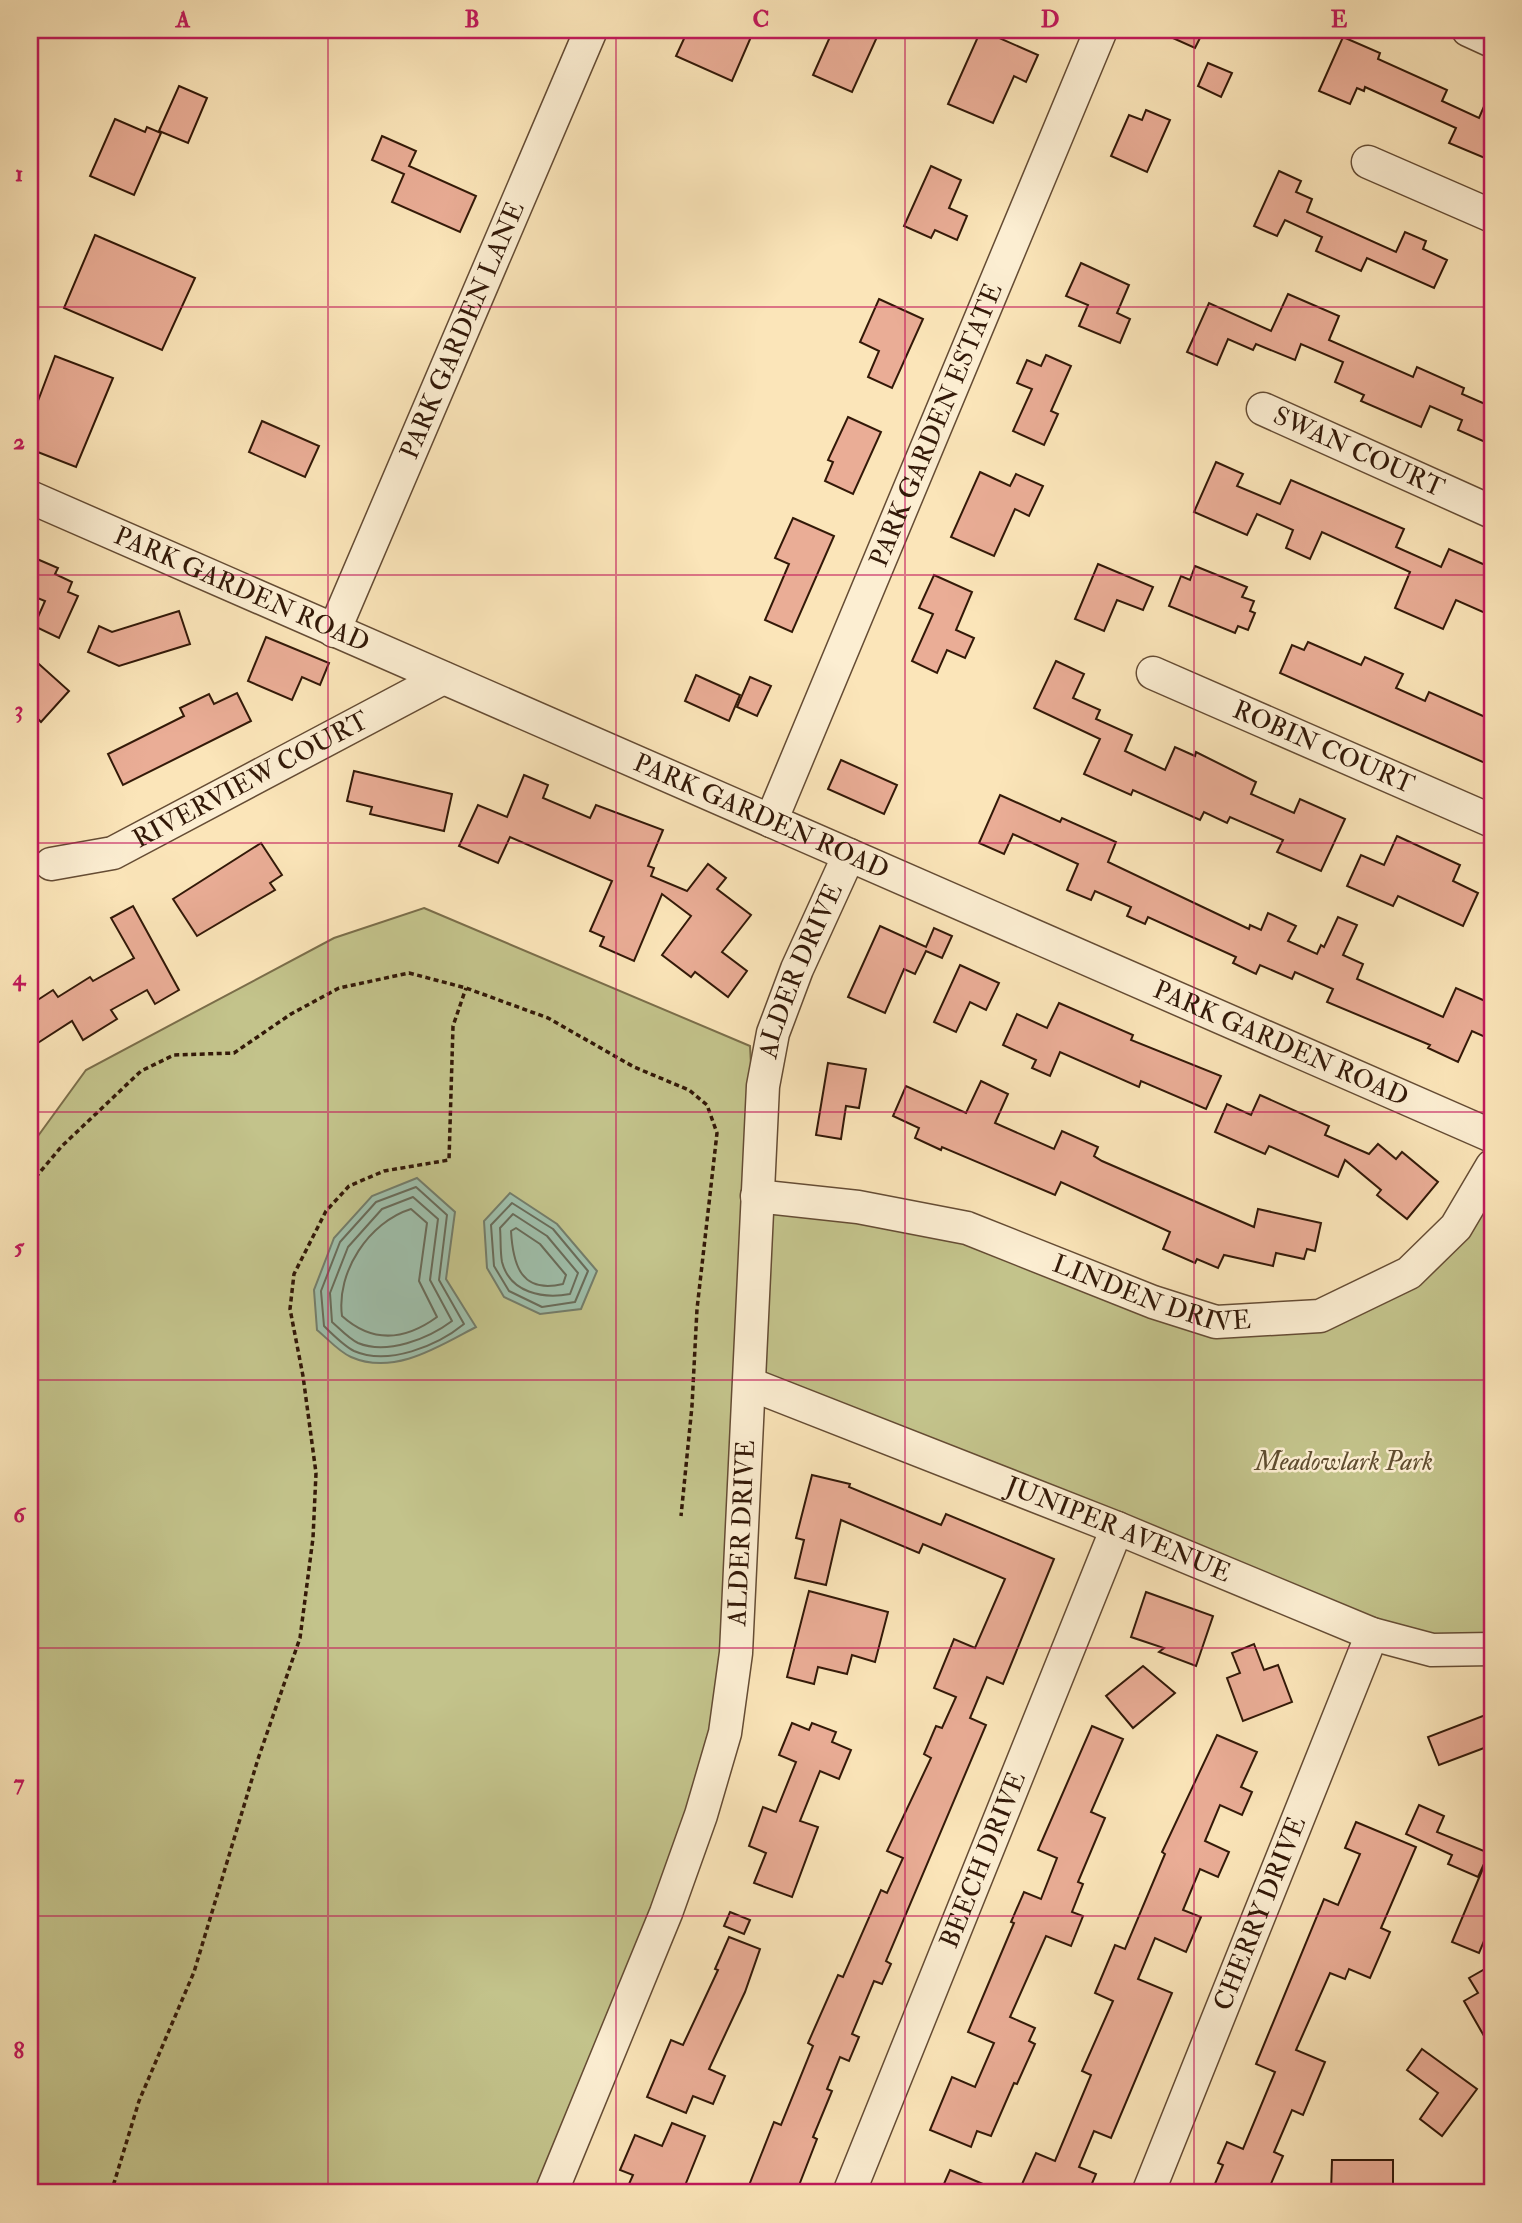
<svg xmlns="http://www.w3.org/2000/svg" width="1522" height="2223" viewBox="0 0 1522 2223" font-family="'IM FELL Double Pica',serif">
  <rect width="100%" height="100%" fill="#fbe5b9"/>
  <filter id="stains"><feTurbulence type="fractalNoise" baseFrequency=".00286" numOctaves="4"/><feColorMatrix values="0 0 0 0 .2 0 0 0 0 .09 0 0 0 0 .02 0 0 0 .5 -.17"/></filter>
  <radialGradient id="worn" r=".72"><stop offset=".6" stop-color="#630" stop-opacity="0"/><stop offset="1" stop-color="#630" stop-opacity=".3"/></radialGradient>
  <path fill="#c3c38b" stroke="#7b6e4a" stroke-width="2" d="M424 908 750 1046 758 1196 858 1207 1153 1302 1320 1316 1409 1273 1492 1166V1649L1432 1650 750 1384 725 1733 551 2193H30V1147L86 1070 334 938Z"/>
  <g fill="#9fbfab" stroke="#747d6a" stroke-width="2">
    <path d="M417 1178 455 1212 446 1279 476 1327C438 1347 394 1376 351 1357 339 1352 327 1338 317 1330L314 1290 334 1238 372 1196Z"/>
    <path d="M510 1193 557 1224 597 1271 581 1309 540 1314 504 1297 487 1268 484 1221Z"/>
  </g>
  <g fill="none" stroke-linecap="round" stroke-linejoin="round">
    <g stroke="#696c5a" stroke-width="2">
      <path d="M416 1187 447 1215 439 1280 464 1324C437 1346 388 1366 354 1351 344 1346 332 1334 324 1326L321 1291 340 1242 376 1202Z"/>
      <path d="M413 1197 438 1219 430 1280 452 1321C428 1339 387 1355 358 1343 349 1339 339 1328 332 1322L330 1293 348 1247 382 1209Z"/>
      <path d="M512 1203 553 1229 588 1271 575 1302 542 1307 509 1291 494 1266 491 1225Z"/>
      <path d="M411 1209 427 1223 419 1281 437 1317C404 1341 372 1343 342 1316 336 1272 369 1222 411 1209Z"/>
      <path d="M513 1214 547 1236 578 1273 570 1294C543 1299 510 1293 502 1262 500 1251 501 1239 500 1228Z"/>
      <path d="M516 1228 540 1244 566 1275 563 1284C521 1294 513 1265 511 1231Z"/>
    </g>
  </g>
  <g fill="#eaad96" stroke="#331908" stroke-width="2">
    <path d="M688 30H754L732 81 676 56Z"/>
    <path d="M833 30H861L877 37 852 92 813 75Z"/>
    <path d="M981 30 1038 55 1026 82 1014 76 993 123 948 104Z"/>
    <path d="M1155 30H1204L1195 48Z"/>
    <path d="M1343 37 1380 53 1378 59 1447 90 1442 101 1479 118 1492 88V161L1449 143 1456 128 1365 87 1364 91 1357 88 1350 104 1319 91Z"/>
    <path d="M1208 63 1232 73 1221 97 1198 86Z"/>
    <path d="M179 86 207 98 188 143 159 131Z"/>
    <path d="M1146 110 1170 120 1147 172 1111 156 1129 115 1142 120Z"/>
    <path d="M115 119 145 132 147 127 161 133 134 195 90 176Z"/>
    <path d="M382 136 416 151 409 166 476 196 460 232 392 202 404 174 372 160Z"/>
    <path d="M931 166 961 180 949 208 967 216 957 240 935 230 931 238 904 226Z"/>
    <path d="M1279 171 1301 181 1296 192 1312 199 1307 212 1396 252 1405 232 1426 241 1423 249 1447 260 1434 288 1367 258 1361 271 1316 251 1322 237 1285 220 1277 236 1254 226Z"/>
    <path d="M95 235 195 278 162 350 64 308Z"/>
    <path d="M1081 263 1129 285 1117 313 1130 319 1120 343 1079 326 1088 305 1066 296Z"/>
    <path d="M1288 294 1339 316 1329 340 1413 377 1417 367 1464 388 1462 394 1492 407V445L1458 430 1462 420 1430 406 1421 427 1361 401 1364 395 1335 382 1343 362 1301 344 1295 360 1256 344 1253 350 1228 339 1217 365 1187 352 1209 303 1271 331Z"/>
    <path d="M879 299 923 319 892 388 868 377 879 351 860 342Z"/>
    <path d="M1046 355 1071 366 1051 411 1058 414 1044 445 1013 431 1032 389 1017 383 1027 360 1041 366Z"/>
    <path d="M55 356 113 378 76 467 30 449V422Z"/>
    <path d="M848 417 881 432 853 494 825 481 833 462 828 460Z"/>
    <path d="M262 421 319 446 305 477 249 452Z"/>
    <path d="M1216 462 1243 474 1237 486 1280 504 1291 480 1404 529 1396 547 1441 567 1449 549 1492 568V616L1456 600 1443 629 1395 608 1410 572 1322 532 1310 559 1286 548 1293 530 1257 514 1247 535 1194 512Z"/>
    <path d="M980 472 1010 486 1016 474 1043 486 1029 516 1015 509 994 556 951 537Z"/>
    <path d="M793 518 834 536 792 632 765 620 789 564 775 558Z"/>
    <path d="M30 556 58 568 55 574 72 582 68 592 78 596 59 638 34 626 45 601 30 595Z"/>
    <path d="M1098 564 1153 587 1143 610 1117 600 1104 631 1075 619Z"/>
    <path d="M1195 566 1247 587 1242 597 1254 601 1250 611 1255 613 1248 630 1238 626 1235 633 1169 606 1181 576 1190 580Z"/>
    <path d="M934 575 972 592 956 630 974 638 965 658 947 650 937 673 912 661 933 614 919 608Z"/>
    <path d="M179 611 190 644 119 666 88 652 99 626 112 632Z"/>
    <path d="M266 637 329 663 320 685 302 677 292 700 248 681Z"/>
    <path d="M1308 642 1361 665 1365 657 1403 674 1396 688 1425 701 1429 692 1492 720V766L1280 673 1292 645 1304 650Z"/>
    <path d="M30 656 69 691 41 722 30 711Z"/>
    <path d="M1056 661 1084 674 1073 698 1100 710 1096 719 1132 735 1125 751 1165 770 1175 747 1195 756 1196 752 1256 782 1251 794 1294 813 1300 799 1345 819 1321 871 1277 852 1283 840 1230 817 1227 823 1204 812 1200 820 1133 790 1131 795 1084 774 1100 739 1034 708Z"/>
    <path d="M696 675 740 695 729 721 685 701Z"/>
    <path d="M750 677 771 686 757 716 737 707Z"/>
    <path d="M237 693 251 721 123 785 108 754 184 716 180 708 209 694 214 704Z"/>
    <path d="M841 760 897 785 884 814 828 789Z"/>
    <path d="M354 771 452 794 444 831 370 814 372 807 347 801Z"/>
    <path d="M524 775 548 785 543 798 590 818 596 805 663 830 648 866 654 868 651 876 687 891 708 864 726 878 717 889 751 915 722 952 747 971 728 997 695 972 691 977 662 955 691 916 662 894 634 961 600 946 604 937 590 931 612 881 510 837 498 863 459 846 478 805 507 817Z"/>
    <path d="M1000 795 1060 822 1062 818 1116 842 1108 862 1249 929 1250 925 1261 930 1268 913 1296 926 1288 941 1317 954 1321 945 1324 947 1338 917 1357 925 1343 955 1363 964 1357 979 1443 1017 1456 988 1492 1004V1040L1472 1031 1458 1062 1428 1048 1430 1045 1327 1002 1333 989 1295 972 1292 979 1260 965 1256 974 1233 963 1236 957 1148 917 1145 924 1127 916 1131 907 1095 891 1091 900 1067 890 1078 864 1013 834 1004 854 979 843Z"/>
    <path d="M1397 836 1460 865 1453 881 1478 893 1463 926 1398 896 1393 906 1347 886 1361 855 1384 865Z"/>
    <path d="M261 843 282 875 270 883 275 890 197 936 173 899Z"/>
    <path d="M133 906 179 990 155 1004 147 990 111 1010 117 1019 83 1040 72 1021 30 1048V1005L53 990 58 997 90 977 93 981 134 958 111 918Z"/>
    <path d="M880 926 926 947 934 928 952 936 942 958 926 951 915 974 904 969 885 1013 848 997Z"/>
    <path d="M960 965 999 983 986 1010 970 1002 956 1032 934 1022Z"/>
    <path d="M1059 1003 1133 1035 1131 1040 1221 1076 1206 1109 1141 1081 1139 1087 1060 1052 1050 1076 1032 1068 1036 1060 1003 1045 1017 1014 1047 1028Z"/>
    <path d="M828 1063 866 1069 859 1108 846 1106 841 1139 816 1135Z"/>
    <path d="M981 1081 1008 1094 995 1123 1054 1149 1062 1131 1098 1147 1094 1156 1102 1161 1254 1227 1258 1209 1321 1223 1315 1251 1307 1249 1304 1259 1276 1253 1273 1266 1224 1255 1218 1268 1197 1259 1195 1263 1163 1249 1170 1232 1061 1182 1055 1195 942 1147 941 1150 915 1138 919 1128 893 1116 906 1086 966 1113Z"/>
    <path d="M1260 1095 1329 1126 1325 1135 1369 1154 1378 1144 1396 1159 1402 1152 1438 1182 1407 1219 1377 1195 1381 1190 1345 1160 1338 1177 1269 1146 1265 1154 1215 1132 1227 1104 1251 1115Z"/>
    <path d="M812 1475 850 1484 849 1487 941 1525 946 1514 1054 1559 1003 1684 987 1677 970 1718 986 1725 886 1961 891 1964 882 1984 874 1981 852 2034 859 2037 849 2061 840 2057 827 2089 832 2091 813 2137 817 2139 796 2193H746L774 2122 781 2125 813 2046 808 2043 838 1975 843 1977 881 1890 887 1893 903 1858 887 1851 931 1758 924 1754 936 1726 942 1728 956 1697 934 1688 954 1639 975 1648 1005 1579 923 1544 919 1553 841 1520 826 1585 795 1578 804 1540 796 1538Z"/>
    <path d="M809 1591 888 1612 875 1662 852 1655 847 1674 818 1667 814 1684 787 1677Z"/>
    <path d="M1146 1592 1213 1616 1196 1666 1159 1652 1164 1648 1131 1637Z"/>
    <path d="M1254 1644 1264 1670 1278 1665 1292 1702 1243 1721 1227 1678 1240 1673 1232 1653Z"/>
    <path d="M1143 1666 1175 1693 1133 1728 1106 1696Z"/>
    <path d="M1488 1714 1492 1724V1745L1439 1765 1428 1737Z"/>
    <path d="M792 1723 809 1730 812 1723 836 1732 832 1742 851 1750 839 1779 820 1771 800 1821 818 1827 792 1897 754 1883 766 1853 749 1846 763 1807 776 1812 796 1762 779 1755Z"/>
    <path d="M1092 1726 1123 1739 1091 1812 1105 1818 1078 1882 1083 1884 1072 1912 1083 1916 1071 1946 1046 1936 1010 2017 1035 2028 1029 2041 1035 2044 1017 2084 1014 2083 991 2136 977 2131 971 2147 930 2130 952 2077 975 2087 994 2043 968 2032 1014 1923 1011 1922 1024 1892 1041 1899 1057 1858 1038 1850Z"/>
    <path d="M1217 1735 1257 1752 1241 1787 1252 1792 1242 1815 1220 1805 1205 1841 1229 1852 1218 1877 1200 1869 1183 1910 1201 1917 1186 1952 1155 1938 1138 1979 1172 1993 1111 2138 1094 2131 1079 2167 1096 2174 1088 2193H1018L1036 2153 1055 2161 1091 2075 1082 2071 1113 2001 1095 1993 1115 1945 1125 1949 1165 1854 1162 1852Z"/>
    <path d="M1419 1805 1444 1816 1437 1832 1489 1853 1478 1877 1448 1864 1452 1855 1406 1834Z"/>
    <path d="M1356 1822 1416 1847 1381 1928 1390 1932 1370 1978 1349 1969 1345 1979 1330 1973 1296 2050 1325 2062 1303 2115 1292 2110 1274 2152 1283 2156 1267 2193H1211L1223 2165 1218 2163 1227 2142 1243 2149 1275 2072 1256 2064 1324 1899 1338 1905 1360 1854 1345 1848Z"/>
    <path d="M1492 1847V1922L1479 1953 1452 1942Z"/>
    <path d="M730 1912 750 1920 744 1934 724 1926Z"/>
    <path d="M729 1937 760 1949 745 1992 709 2069 725 2076 713 2104 693 2096 686 2113 647 2097 671 2040 683 2045 718 1970 715 1969Z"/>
    <path d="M1492 1965V2050L1464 2001 1478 1993 1469 1978Z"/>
    <path d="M1422 2049 1477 2089 1442 2136 1420 2119 1438 2093 1407 2070Z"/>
    <path d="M672 2123 705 2136 682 2193H625L633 2175 620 2170 635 2135 662 2146Z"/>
    <path d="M1332 2160H1393V2193H1331Z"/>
    <path d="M950 2170 1004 2193H940Z"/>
  </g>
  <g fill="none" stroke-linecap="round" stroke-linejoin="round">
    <g stroke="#654c34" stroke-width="35">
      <g id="minor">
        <path d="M1468 30 1492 41"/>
        <path d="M1368 162 1492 216"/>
        <path id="s1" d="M1263 409 1492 512"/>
        <path id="s2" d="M30 497 1492 1136"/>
        <path id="s3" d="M334 631 591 30"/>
        <path id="s4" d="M1153 673 1492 821"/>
        <path id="s5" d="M771 821 1101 30"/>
        <path id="s6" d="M51 864 113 853 443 678"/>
        <path id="s7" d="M757 1196 858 1207 967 1228 1153 1302 1216 1322 1320 1316 1409 1273 1456 1227 1492 1166"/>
        <path id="s8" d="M750 1384 1117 1528 1372 1634 1432 1650 1492 1649"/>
        <path id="s9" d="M551 2193 666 1913 701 1815 725 1733 736 1653 763 1086 773 1033 797 969 849 855"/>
        <path id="s10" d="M849 2193 1117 1528"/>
        <path id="s11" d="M1148 2193 1372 1634"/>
      </g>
    </g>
    <g stroke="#331908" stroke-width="3.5" stroke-dasharray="5 3.5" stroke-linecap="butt">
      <path d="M30 1184 62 1146 141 1071 174 1055 234 1053 291 1014 339 988 409 973 466 988 548 1018 634 1067 689 1090 707 1105 717 1133 697 1309 692 1406 681 1516"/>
      <path d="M111 2193 139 2101 194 1972 258 1759 300 1638 313 1538 316 1473 303 1376 290 1309 294 1274 326 1211 349 1186 384 1171 449 1160 453 1026 466 988"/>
    </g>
    <use href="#minor" stroke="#fceed2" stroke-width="32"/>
  </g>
  <path fill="none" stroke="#c2185b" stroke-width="2" stroke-opacity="0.55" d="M328 30V2193M616 30V2193M905 30V2193M1194 30V2193M30 307H1492M30 575H1492M30 843H1492M30 1112H1492M30 1380H1492M30 1648H1492M30 1916H1492"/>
  <g text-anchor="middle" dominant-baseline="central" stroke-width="5" stroke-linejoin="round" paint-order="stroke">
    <g font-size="26" fill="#331908" stroke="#fceed2">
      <text stroke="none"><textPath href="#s3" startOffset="327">PARK GARDEN LANE</textPath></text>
      <text stroke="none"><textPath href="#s5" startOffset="429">PARK GARDEN ESTATE</textPath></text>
      <text stroke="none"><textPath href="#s1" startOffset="105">SWAN COURT</textPath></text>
      <text stroke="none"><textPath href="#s2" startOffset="231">PARK GARDEN ROAD</textPath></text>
      <text stroke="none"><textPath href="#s4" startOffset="186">ROBIN COURT</textPath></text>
      <text stroke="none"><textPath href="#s6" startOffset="219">RIVERVIEW COURT</textPath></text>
      <text stroke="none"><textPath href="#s2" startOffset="798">PARK GARDEN ROAD</textPath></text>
      <text stroke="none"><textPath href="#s9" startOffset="1262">ALDER DRIVE</textPath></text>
      <text stroke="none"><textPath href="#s2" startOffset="1365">PARK GARDEN ROAD</textPath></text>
      <text stroke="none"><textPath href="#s7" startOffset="410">LINDEN DRIVE</textPath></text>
      <text stroke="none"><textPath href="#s8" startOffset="396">JUNIPER AVENUE</textPath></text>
      <text stroke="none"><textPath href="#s9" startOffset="693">ALDER DRIVE</textPath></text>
      <text stroke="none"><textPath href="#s10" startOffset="359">BEECH DRIVE</textPath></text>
      <text stroke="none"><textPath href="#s11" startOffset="301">CHERRY DRIVE</textPath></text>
    </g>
    <g font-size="26" font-style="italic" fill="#5e4c2f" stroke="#fceed2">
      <text x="1344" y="1462">Meadowlark Park</text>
    </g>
  </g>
  <rect width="1522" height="2223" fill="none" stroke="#fbe5b9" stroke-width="77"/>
  <rect x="38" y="38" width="1446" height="2146" fill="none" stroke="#c2185b" stroke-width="2.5"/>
  <g font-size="23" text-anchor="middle" font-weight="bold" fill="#c2185b">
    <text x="183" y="27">A</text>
    <text x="472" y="27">B</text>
    <text x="761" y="27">C</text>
    <text x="1050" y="27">D</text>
    <text x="1339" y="27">E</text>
    <text x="19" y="181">1</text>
    <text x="19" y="449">2</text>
    <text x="19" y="717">3</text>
    <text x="19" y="985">4</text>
    <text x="19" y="1254">5</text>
    <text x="19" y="1522">6</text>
    <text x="19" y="1790">7</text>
    <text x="19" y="2058">8</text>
  </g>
  <rect width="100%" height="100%" filter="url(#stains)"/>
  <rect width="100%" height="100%" fill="url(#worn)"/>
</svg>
